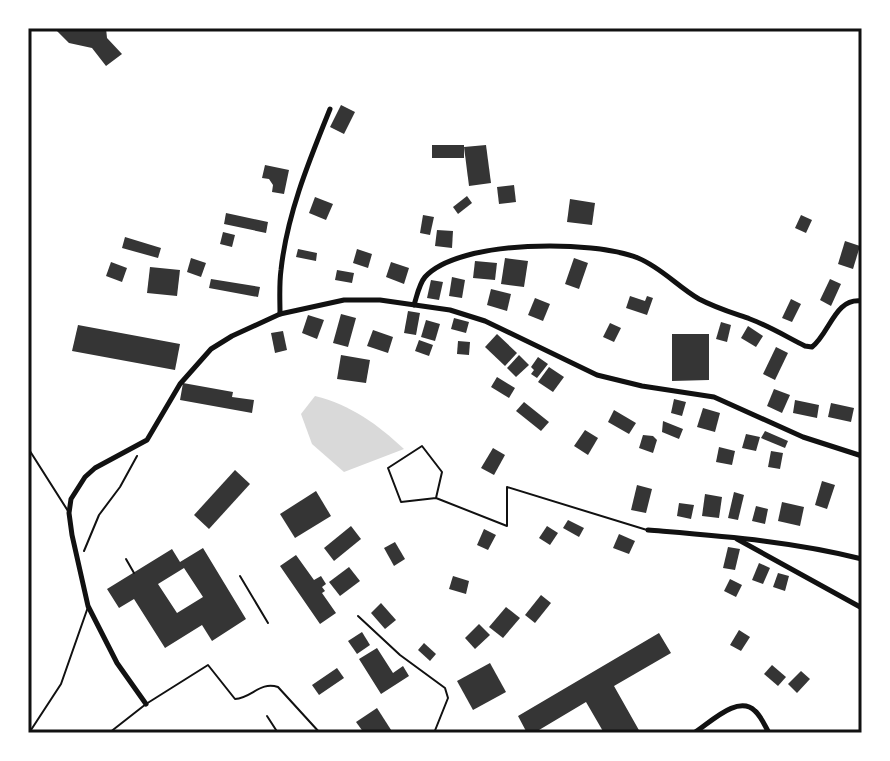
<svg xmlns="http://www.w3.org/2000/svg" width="890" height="761" viewBox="0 0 890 761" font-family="'Source Sans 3',sans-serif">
  <rect width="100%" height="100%" fill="#fff"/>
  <path fill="#d9d9d9" d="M315 396C351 405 377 424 404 449L344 472 312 444 301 414Z"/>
  <g fill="#353535" fill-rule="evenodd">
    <path d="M54 28 70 30 72 28H106L107 38 122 54 106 66 92 48 69 43Z"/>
    <path d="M341 105 355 112 344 134 330 127Z"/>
    <rect x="432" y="145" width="32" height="13"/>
    <path d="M486 145 491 183 469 186 464 147Z"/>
    <path d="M265 165 289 170 284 194 272 192 273 185 269 179 262 178Z"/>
    <path d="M514 185 516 202 499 204 497 187Z"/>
    <path d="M467 196 472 203 458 214 453 207Z"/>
    <path d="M315 197 333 204 326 220 309 213Z"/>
    <path d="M570 199 595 203 592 225 567 222Z"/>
    <path d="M226 213 268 222 266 233 224 224Z"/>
    <path d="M423 215 434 217 430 235 420 233Z"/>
    <path d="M801 215 812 220 806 233 795 228Z"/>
    <path d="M437 230 453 231 452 248 435 246Z"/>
    <path d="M223 232 235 235 232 247 220 244Z"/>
    <path d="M125 237 161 248 158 258 122 248Z"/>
    <path d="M845 241 860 246 853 269 838 264Z"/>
    <path d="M298 249 317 253 316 261 296 257Z"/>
    <path d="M357 249 372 254 368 268 353 263Z"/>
    <path d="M191 258 206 263 201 277 187 272Z"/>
    <path d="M505 258 528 261 524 287 501 284Z"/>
    <path d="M574 258 588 263 579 289 565 284Z"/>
    <path d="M475 261 497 263 495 280 473 278Z"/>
    <path d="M111 262 127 268 122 282 106 276Z"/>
    <path d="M391 262 409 268 404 284 386 277Z"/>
    <path d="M150 267 180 270 177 296 147 293Z"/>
    <path d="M337 270 354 273 352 283 335 280Z"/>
    <path d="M452 277 465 280 462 298 449 296Z"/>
    <path d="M211 279 260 287 258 297 209 288Z"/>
    <path d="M830 279 841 284 831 306 820 300Z"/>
    <path d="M431 280 443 282 439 300 427 298Z"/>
    <path d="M491 289 511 294 507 311 487 305Z"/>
    <path d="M630 296 645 301 647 296 653 298 647 315 626 308Z"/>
    <path d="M535 298 550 304 543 321 528 315Z"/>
    <path d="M791 299 801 304 792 322 782 318Z"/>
    <path d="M408 311 420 313 416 335 404 333Z"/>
    <path d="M341 314 356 318 348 347 333 343Z"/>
    <path d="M308 315 324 320 317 339 302 333Z"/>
    <path d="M454 318 469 322 466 333 451 329Z"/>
    <path d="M426 320 440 324 435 341 421 337Z"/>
    <path d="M721 322 731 325 727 342 716 339Z"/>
    <path d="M610 323 621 328 614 342 603 337Z"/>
    <path d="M78 325 180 344 175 370 72 351Z"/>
    <path d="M748 326 763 336 756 347 741 338Z"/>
    <path d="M373 330 393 337 388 353 367 346Z"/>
    <path d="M283 331 287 350 275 353 271 333Z"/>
    <path d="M497 334 517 353 505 366 485 347Z"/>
    <path d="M672 334H709V380L672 381Z"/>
    <path d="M419 340 433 345 429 356 415 351Z"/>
    <path d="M458 341 470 342 469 355 457 354Z"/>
    <path d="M776 347 788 353 775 380 763 374Z"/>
    <path d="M341 355 370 360 366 383 337 379Z"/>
    <path d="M519 355 529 365 516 377 507 368Z"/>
    <path d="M538 357 548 364 537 378 531 374 534 370 531 367Z"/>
    <path d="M549 367 564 377 553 392 538 382Z"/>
    <path d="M497 377 515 388 509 398 491 387Z"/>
    <path d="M183 383 233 392 232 397 254 400 252 413 180 400Z"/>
    <path d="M774 389 790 395 782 413 767 406Z"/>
    <path d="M674 399 686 402 682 416 671 413Z"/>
    <path d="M795 400 819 405 817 418 793 413Z"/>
    <path d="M524 402 549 422 541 431 516 411Z"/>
    <path d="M831 403 854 408 851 422 828 417Z"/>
    <path d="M703 408 720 413 715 432 697 427Z"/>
    <path d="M614 410 636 423 629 434 608 422Z"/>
    <path d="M663 421 683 429 679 439 662 432Z"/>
    <path d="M585 430 598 438 588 455 574 446Z"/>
    <path d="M765 431 788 441 785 448 761 438Z"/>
    <path d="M746 434 760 437 756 451 742 448Z"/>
    <path d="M643 435 653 436 657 440 653 453 639 448Z"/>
    <path d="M719 447 735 451 732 465 716 462Z"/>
    <path d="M493 448 505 455 494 475 481 468Z"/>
    <path d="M771 451 783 453 780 469 768 467Z"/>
    <path d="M235 470 250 484 209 529 194 515Z"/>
    <path d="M822 481 835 485 827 509 815 505Z"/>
    <path d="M637 485 652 489 646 513 631 510Z"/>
    <path d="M316 491 331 516 295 538 280 514Z"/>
    <path d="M734 492 744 495 738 520 728 518Z"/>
    <path d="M705 494 722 497 719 518 702 516Z"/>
    <path d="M782 502 804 507 800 526 778 521Z"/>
    <path d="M679 503 694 505 691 519 677 516Z"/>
    <path d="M756 506 768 509 765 524 752 521Z"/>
    <path d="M568 520 584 528 579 537 563 528Z"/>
    <path d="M351 526 361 539 334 561 324 548Z"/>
    <path d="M547 526 558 533 550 545 539 538Z"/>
    <path d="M484 529 496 535 488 550 477 545Z"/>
    <path d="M619 534 635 541 629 554 613 548Z"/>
    <path d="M395 542 405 559 394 566 384 548Z"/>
    <path d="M728 547 740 549 735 570 723 568Z"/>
    <path d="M203 548 246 619 212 641 202 625 165 648 134 599 119 608 107 589 172 549 180 562ZM184 568 203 597 177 613 158 584Z"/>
    <path d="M296 555 314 580 321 576 326 584 322 587 325 591 322 593 336 613 320 624 280 566Z"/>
    <path d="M759 563 770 568 763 584 752 580Z"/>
    <path d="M349 567 360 581 340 596 329 582Z"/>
    <path d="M778 573 789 576 785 591 773 587Z"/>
    <path d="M453 576 469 581 466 594 449 589Z"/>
    <path d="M730 579 742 585 736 597 724 591Z"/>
    <path d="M541 595 551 603 535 623 525 615Z"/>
    <path d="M381 603 396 620 385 629 371 613Z"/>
    <path d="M506 607 520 618 503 638 489 627Z"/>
    <path d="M479 624 490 635 475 649 465 638Z"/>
    <path d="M739 630 750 637 741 651 730 645Z"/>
    <path d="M362 632 370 645 357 654 348 641Z"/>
    <path d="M659 633 671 653 614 686 640 732 604 733 586 702 534 733H527L518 716Z"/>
    <path d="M424 643 436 654 430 661 418 650Z"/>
    <path d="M377 648 393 673 403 666 409 676 381 694 359 659Z"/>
    <path d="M490 663 506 692 473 710 457 681Z"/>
    <path d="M772 665 786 677 778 686 764 674Z"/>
    <path d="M337 668 344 678 319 695 312 685Z"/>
    <path d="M801 671 810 679 797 693 788 684Z"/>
    <path d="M377 708 393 733H364L356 722Z"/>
  </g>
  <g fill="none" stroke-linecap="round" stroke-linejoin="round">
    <g stroke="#111" stroke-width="2">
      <path d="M84 551 99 515 120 487 137 456"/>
      <path d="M126 559 134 573"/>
      <path d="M240 576 268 623"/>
    </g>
    <g stroke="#111" stroke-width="2">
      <path d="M28 448 68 511"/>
      <path d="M436 498 442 472 422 446 388 468 401 502 436 498 507 526V487L647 530"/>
      <path d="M358 616 400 655 445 688 448 698 434 733"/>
      <path d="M267 716 278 733"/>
      <path d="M29 733 61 684 88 607"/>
      <path d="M109 733 146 704 208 665 235 699C252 698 260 681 278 687L320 733"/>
    </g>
    <g stroke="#111" stroke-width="5">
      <path d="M414 305C417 296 419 284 425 277 459 239 594 240 638 258 662 268 678 287 699 299 716 308 733 313 750 319 769 326 787 337 805 346L812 347C830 333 835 297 862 301"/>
      <path d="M280 314C280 300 279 285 281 270 287 214 309 161 330 109"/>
      <path d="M648 530C720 536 792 541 862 559"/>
      <path d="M737 539 862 608"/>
      <path d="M146 704 117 663 88 606 72 535 69 513 71 499 85 477 95 468 147 440 180 384 211 349 232 336 280 314 344 300H380L450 310 485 321 597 375 642 386 714 397 803 437 862 456"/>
      <path d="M694 733C710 723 738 694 755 711 761 716 765 726 769 733"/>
    </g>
  </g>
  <rect width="890" height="761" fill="none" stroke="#ffffff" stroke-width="60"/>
  <rect x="30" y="30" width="830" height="701" fill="none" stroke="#111" stroke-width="3"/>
</svg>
